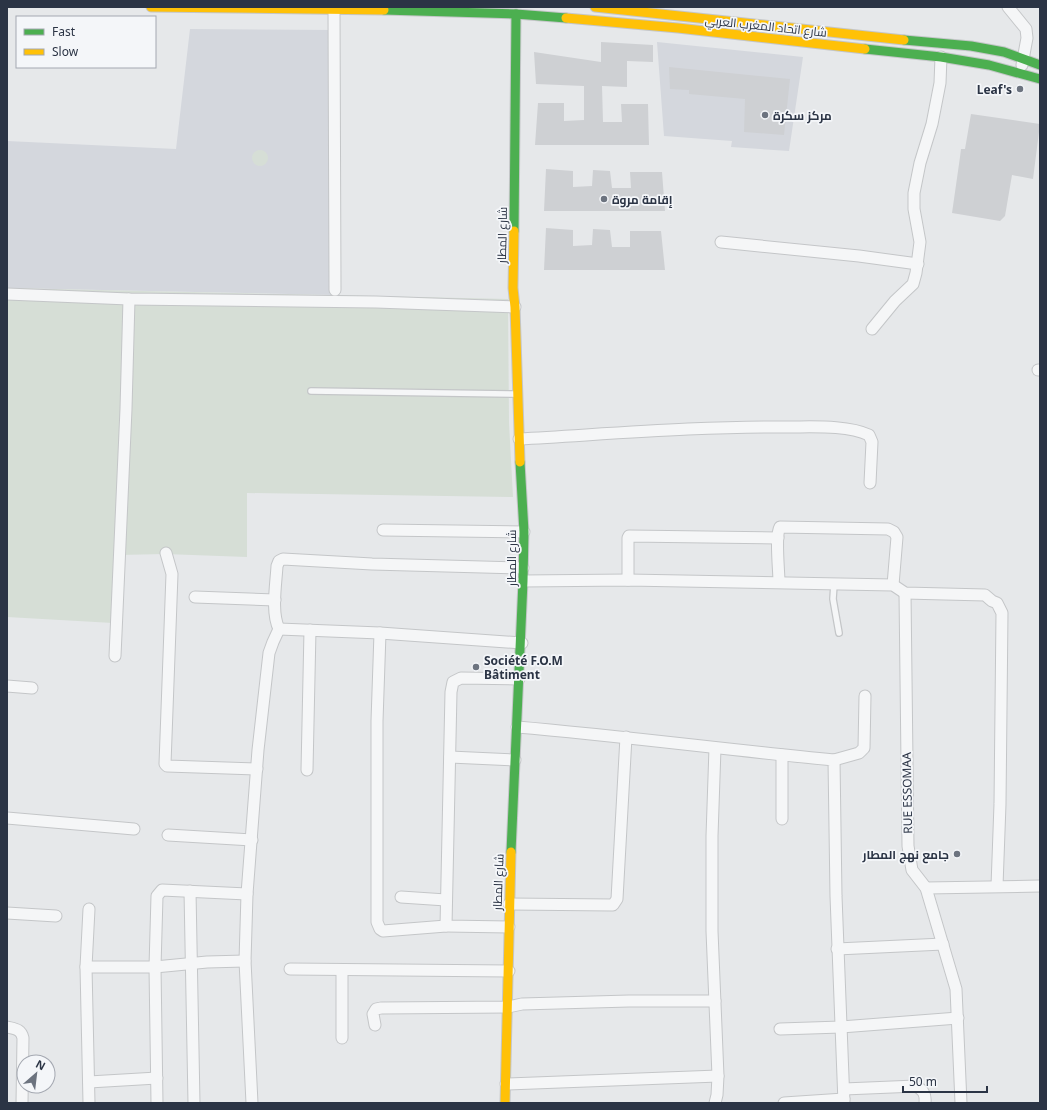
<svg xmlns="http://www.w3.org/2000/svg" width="1047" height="1110" viewBox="0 0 1047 1110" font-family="'Noto Sans',Cairo,sans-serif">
  <rect width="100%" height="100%" fill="#e6e8ea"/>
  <g fill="#d4d7dd">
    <path d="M190 29 335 30 338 295 7 288V141L176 149Z"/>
    <path d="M657 42 803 57 789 151 731 147 732 141 664 136Z"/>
  </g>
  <g fill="#d6ded6">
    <circle cx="260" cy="158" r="8"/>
    <path d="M7 288 508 299 509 423 513 497 247 493V557L165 554 119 555 113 623 7 617Z"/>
  </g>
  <g fill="#ced0d3">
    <path d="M601 42 653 45V62L627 61V87L602 86 603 122H622L621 104H648L649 145H535L538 103H564V121L584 120V86L536 84 534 52 601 62Z"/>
    <path d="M669 67 790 79 784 135 744 132 745 99 689 94V90L670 89Z"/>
    <path d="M971 114 1040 124 1033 179 1012 175 1005 216 1000 221 952 213 960 157 961 149H965Z"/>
    <path d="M546 169 573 171V187L592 186 593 170 610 171 612 188H631L630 172H662L665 211H544Z"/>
    <path d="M546 228 573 230V246L592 245 593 229 610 230 612 247H630V231H661L665 270H544Z"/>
  </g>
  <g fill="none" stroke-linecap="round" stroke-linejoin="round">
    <g stroke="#c4c6c8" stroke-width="8">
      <g id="lane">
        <path d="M311 391 516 394"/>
        <path d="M834 584 833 599 839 633"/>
      </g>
    </g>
    <g stroke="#c4c6c8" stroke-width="13">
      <g id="street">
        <path d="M1008 7 1026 29 1027 38 1022 65"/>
        <path d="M334 9 335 290"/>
        <path d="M721 242 859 256 918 264"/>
        <path d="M7 294 129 299 376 302 515 307"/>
        <path d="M872 329 895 301 913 284 916 273 920 242 914 209V193L920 163 932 124 940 83 941 57"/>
        <path d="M1038 370H1040"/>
        <path d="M519 439C609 434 700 426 790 427 813 427 848 425 869 435L872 442 870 483"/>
        <path d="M383 530 524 532"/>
        <path d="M166 553 172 574 165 764 167 766 257 769"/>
        <path d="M628 580V538L629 536 778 538"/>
        <path d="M523 581 628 580 893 585 905 593 985 595 992 601 997 603 1002 613 1000 804 997 886"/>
        <path d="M779 582C779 571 775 535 780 527L888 529 894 532 897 537 893 585"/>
        <path d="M905 593 908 846 912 870 926 888 956 989 961 1103"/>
        <path d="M195 597 275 600"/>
        <path d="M279 629C271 613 276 584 277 566L279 561 283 559 372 564 523 568"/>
        <path d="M279 629 380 633 522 643"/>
        <path d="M380 633 377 721V922L380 929 383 931 446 926"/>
        <path d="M115 656 126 409 129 299"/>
        <path d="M7 686 32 688"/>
        <path d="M517 727C623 736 728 750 834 760L836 896 844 1103"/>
        <path d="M450 757 515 760"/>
        <path d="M834 760 859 753 864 748 865 696"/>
        <path d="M307 770 310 630"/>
        <path d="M7 818 134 829"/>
        <path d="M782 819V755"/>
        <path d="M168 835 252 840"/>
        <path d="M926 888 1040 886"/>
        <path d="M190 891 194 1103"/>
        <path d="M401 897 446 900"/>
        <path d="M509 904 613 905 617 899 626 737"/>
        <path d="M7 913 56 916"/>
        <path d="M509 927 446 926 451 692 453 682 461 678 519 679"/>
        <path d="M837 949 943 944"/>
        <path d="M86 967H155L207 962 245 961"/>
        <path d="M290 969 509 971"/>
        <path d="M342 970V1038"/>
        <path d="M375 1025 373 1014 376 1009 381 1008 508 1007 522 1004 629 1001H715"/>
        <path d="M7 1027C15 1029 21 1029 23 1038L22 1103"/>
        <path d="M780 1029 841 1027 958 1018"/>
        <path d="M89 1082 157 1078"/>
        <path d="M506 1084 718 1076"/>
        <path d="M844 1089 916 1086C923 1090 926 1094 925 1103"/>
        <path d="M89 1103 86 967 89 909"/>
        <path d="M157 1103 155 967 157 896 162 890 247 894"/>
        <path d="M252 1103 245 961 247 894 258 750 269 653 273 642 279 629"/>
        <path d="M715 1103 717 1095 718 1076 712 931V836L715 748"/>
        <path d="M784 1103 844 1099"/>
      </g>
    </g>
    <g stroke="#c4c6c8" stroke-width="11">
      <g id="fast">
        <path d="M384 10 516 14 566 18"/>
        <path d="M904 40 971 46 1004 52 1040 65"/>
        <path d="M865 49 941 57 989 65 1040 79"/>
        <path d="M514 231 516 14"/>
        <path d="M511 852 523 581 524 532 520 462"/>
      </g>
    </g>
    <g stroke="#c4c6c8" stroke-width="11">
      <g id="slow">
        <path d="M151 7 384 10"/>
        <path d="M595 7 904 40"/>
        <path d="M566 18 678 28 865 49"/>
        <path d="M514 231 513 288 515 307 520 462"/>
        <path d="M505 1103 511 852"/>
      </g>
    </g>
    <use href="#lane" stroke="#f5f6f7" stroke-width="5.5"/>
    <use href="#street" stroke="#f5f6f7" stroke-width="11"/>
    <use href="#fast" stroke="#4caf50" stroke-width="9"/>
    <use href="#slow" stroke="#ffc107" stroke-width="9"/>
  </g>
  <g fill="#6c737f" stroke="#f4f6f9" stroke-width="1.5">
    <circle cx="1020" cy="89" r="4"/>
    <circle cx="765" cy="115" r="4"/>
    <circle cx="604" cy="199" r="4"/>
    <circle cx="476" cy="667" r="4"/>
    <circle cx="957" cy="854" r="4"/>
  </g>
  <g text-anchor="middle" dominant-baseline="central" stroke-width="3.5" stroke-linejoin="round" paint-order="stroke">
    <g font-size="12" fill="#2b3445" stroke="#f4f6f9">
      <text transform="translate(766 26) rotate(6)">شارع اتحاد المغرب العربي</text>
      <text transform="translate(502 235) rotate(-89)">شارع المطار</text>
      <text transform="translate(511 558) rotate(-90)">شارع المطار</text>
      <text transform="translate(907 793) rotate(-91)">RUE ESSOMAA</text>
      <text transform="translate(498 882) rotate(-88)">شارع المطار</text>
    </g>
    <g font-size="12" font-weight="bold" fill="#2b3445" stroke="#f4f6f9" text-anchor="start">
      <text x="1012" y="89" text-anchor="end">Leaf's</text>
      <text x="773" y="115">مركز سكرة</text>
      <text x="612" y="199">إقامة مروة</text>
      <text x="484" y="660">Société F.O.M<tspan x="484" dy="14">Bâtiment</tspan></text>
      <text x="949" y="854" text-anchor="end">جامع نهج المطار</text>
    </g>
  </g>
  <rect width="1047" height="1110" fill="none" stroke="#2b3445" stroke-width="16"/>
  <rect x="16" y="16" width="140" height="52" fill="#f4f6f9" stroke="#a4a8b1"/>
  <rect x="24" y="29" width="20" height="6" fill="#4caf50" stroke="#a4a8b1"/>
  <text x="52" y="36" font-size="12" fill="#2b3445">Fast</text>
  <rect x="24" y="49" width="20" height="6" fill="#ffc107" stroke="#a4a8b1"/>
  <text x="52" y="56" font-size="12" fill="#2b3445">Slow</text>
  <g transform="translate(36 1074) rotate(28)"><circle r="19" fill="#f4f6f9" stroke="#a4a8b1"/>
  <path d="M0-3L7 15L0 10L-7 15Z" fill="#6c737f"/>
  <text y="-6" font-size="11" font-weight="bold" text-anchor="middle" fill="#2b3445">N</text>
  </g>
  <path d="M903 1086v6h84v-6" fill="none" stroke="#2b3445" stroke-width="2"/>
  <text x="909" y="1086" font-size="12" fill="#2b3445" stroke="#f4f6f9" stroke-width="3" paint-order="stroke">50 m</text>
</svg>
